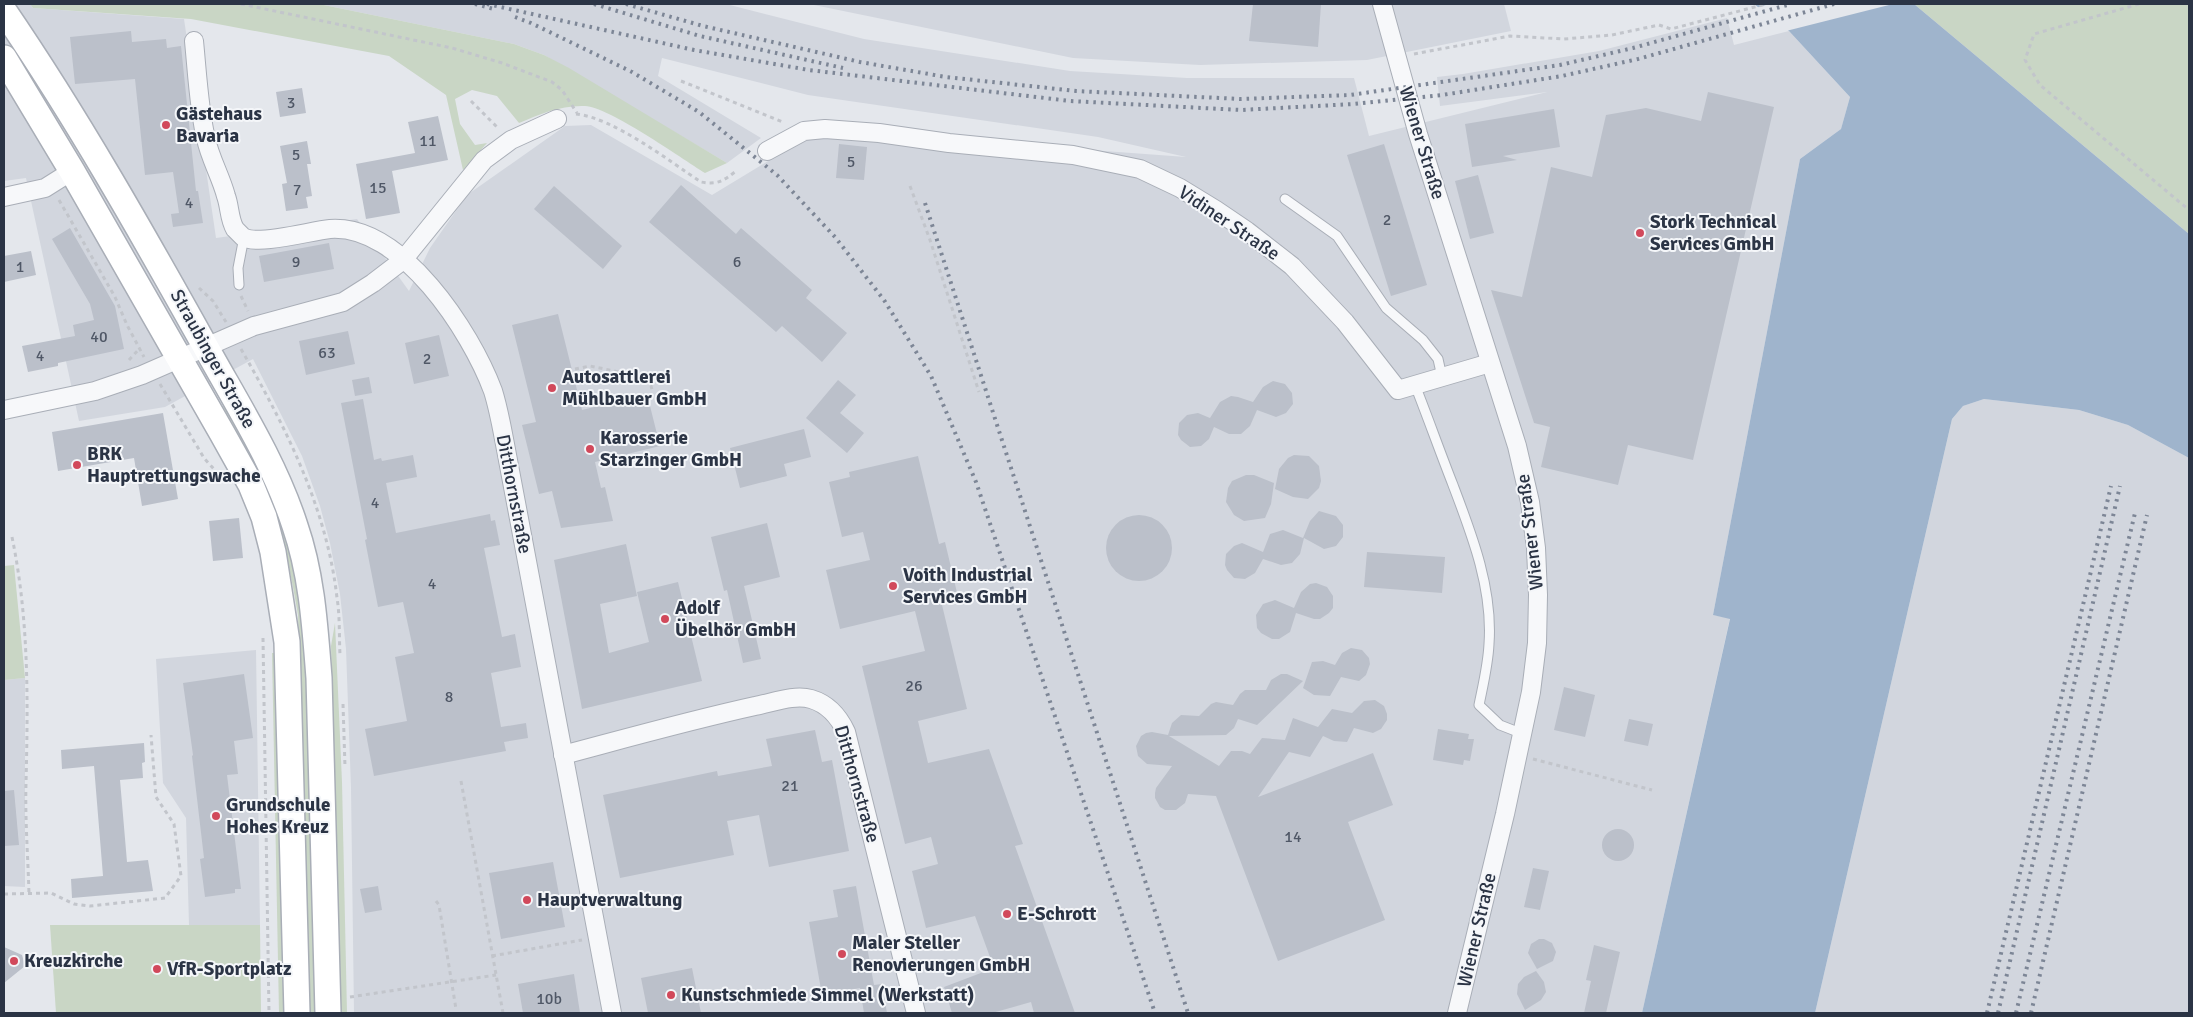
<svg xmlns="http://www.w3.org/2000/svg" width="2193" height="1017" viewBox="0 0 2193 1017" font-family="Signika,sans-serif">
  <rect width="100%" height="100%" fill="#e4e7ec"/>
  <g fill="#d2d6de">
    <path d="M4 4H30L33 8 184 19 216 238 357 219 409 291 430 248 467 195 565 126 591 125 712 195 819 130 1186 157 1098 137 808 95 662 58 658 76 761 138 727 163 544 55 514 44 319 4H726L864 39 1070 71 1187 78H1354L1369 136 1547 92 1440 106 1437 77 1463 74 1599 51 1727 18 1734 45 1789 31 1850 97 1841 129 1800 159 1713 615 1730 618 1642 1013H354L351 788 346 649 340 594 330 543 320 506 302 456 253 359 165 407 79 421 26 178 4 181Z"/>
    <path d="M809 4H1504L1511 31 1367 60 1200 65 1073 58Z"/>
    <path d="M1984 399 2079 410 2128 425 2189 458V1013H1815L1952 419 1963 406Z"/>
    <path d="M256 650 260 925H189L186 818 163 783 156 659Z"/>
    <path d="M25 678V887L4 886V680Z"/>
  </g>
  <g fill="#c9d6c5">
    <path d="M30 4H319L514 44 544 55 569 68 727 163 705 173C681 158 609 107 585 106 561 105 540 114 519 123L497 96 472 90 455 99 460 124 475 145 487 143 463 170 446 95 389 56 191 19 33 8Z"/>
    <path d="M1914 4H2189V234Z"/>
    <path d="M228 405 273 494 295 568 306 628 318 1013H309L298 615C291 574 283 532 267 493 255 463 239 435 223 407Z"/>
    <path d="M14 565 25 678 4 680V566Z"/>
    <path d="M335 623 342 782 347 1013H340L331 646Z"/>
    <path d="M272 653H278L287 1013H279Z"/>
    <path d="M50 925H260L261 1013H56Z"/>
  </g>
  <path fill="#9fb4cc" d="M1754 4H1914L2189 234V458L2128 425 2079 410 1984 399 1963 406 1952 419 1815 1013H1642L1730 619 1713 615 1800 159 1841 129 1850 97 1789 31Z"/>
  <path fill="#e4e7ec" d="M1769 4H1893L1786 31 1756 8Z"/>
  <g fill="#bbc0ca">
    <path d="M1253 4H1321L1318 47 1249 41Z"/>
    <path d="M131 31 132 42 166 39 167 48 181 46 196 191H198L203 223 173 227 171 214 179 213 173 172 145 175 135 79 75 84 70 37Z"/>
    <path d="M302 88 306 113 280 117 276 92Z"/>
    <path d="M1708 92 1774 107 1693 460 1628 445 1618 485 1541 467 1550 427 1534 423 1491 290 1522 297 1551 167 1592 177 1606 115 1646 108 1701 121Z"/>
    <path d="M1554 109 1560 147 1503 156 1517 160 1472 167 1465 124Z"/>
    <path d="M438 116 448 160 392 171 400 213 366 219 356 164 415 153 408 122Z"/>
    <path d="M307 141 311 164H307L312 196 306 197 308 208 286 211 282 184 287 183 280 146Z"/>
    <path d="M839 144 867 147 864 180 836 178Z"/>
    <path d="M1384 144 1427 285 1391 296 1347 155Z"/>
    <path d="M1478 175 1494 233 1470 239 1455 181Z"/>
    <path d="M681 185 736 234 741 228 812 290 806 298 847 333 822 362 782 326 776 332 649 222Z"/>
    <path d="M554 186 622 246 603 269 534 209Z"/>
    <path d="M70 228 115 306 124 349 58 363V366L28 372 22 346 75 336 73 325 94 320 90 304 52 239Z"/>
    <path d="M329 243 334 269 264 282 259 256Z"/>
    <path d="M31 251 36 275 4 282V256Z"/>
    <path d="M558 314 582 410 647 394 660 446 595 462 601 488 605 487 613 521 561 528 552 491 539 494 522 425 536 422 512 325Z"/>
    <path d="M348 331 355 364 306 375 299 341Z"/>
    <path d="M439 335 449 376 414 384 405 343Z"/>
    <path d="M369 377 372 393 355 396 352 380Z"/>
    <path d="M838 380 856 395 840 413 864 433 847 453 806 418Z"/>
    <path d="M1273 381 1285 384 1292 393 1293 404 1286 413 1276 417 1257 410 1250 426 1241 434H1229L1214 427 1209 439 1201 446 1190 447 1181 440 1178 435 1179 423 1187 415 1198 413 1210 418 1220 402 1231 396 1238 397 1253 402 1263 387Z"/>
    <path d="M363 399 374 460 381 458 382 461 413 455 417 477 386 483 396 533 490 514 491 521 495 520 500 545 484 548 502 637 515 634 521 667 491 673 501 727 526 723 528 738 504 742 506 751 374 776 365 729 407 721 395 657 414 653 403 602 378 607 365 540 367 539 341 403Z"/>
    <path d="M163 413 178 499 142 506 134 458 58 471 52 432Z"/>
    <path d="M804 429 811 457 784 464 787 476 740 488 730 448Z"/>
    <path d="M1294 455 1309 456 1319 466 1321 481 1319 488 1308 499 1293 497 1275 489 1279 469 1288 458Z"/>
    <path d="M918 456 939 544 945 542 959 601 942 605 967 709 918 721 928 763 989 749 1023 844 1015 846 1075 1013H1034L1031 1002 992 1013H952L944 987 994 968 975 916 926 928 912 871 938 864 931 837 905 844 862 666 925 651 915 611 840 629 826 570 870 560 863 532 842 537 829 482 850 477 849 472Z"/>
    <path d="M1246 475H1254L1274 483 1271 504 1265 518 1244 521 1234 515 1226 502 1228 488 1232 481Z"/>
    <path d="M1319 511 1336 516 1343 525V537L1336 546 1324 549 1304 538 1300 554 1292 563 1281 565 1263 559 1255 573 1245 579 1234 578 1227 570 1225 565 1226 554 1234 546 1242 543 1263 552 1270 534 1283 530 1303 538 1310 521Z"/>
    <circle cx="1139" cy="548" r="33"/>
    <path d="M239 518 243 558 213 561 209 521Z"/>
    <path d="M767 523 780 577 744 586 761 659 743 663 727 590 724 591 711 537Z"/>
    <path d="M626 544 637 596 600 604 609 653 649 642 637 592 678 582 702 681 582 709 554 560Z"/>
    <path d="M1367 552 1445 557 1442 593 1364 587Z"/>
    <path d="M1316 583 1327 587 1333 596V608L1329 613 1320 619H1314L1296 613 1290 632 1279 639H1272L1261 633 1257 628 1256 615 1263 604 1275 600 1294 608 1301 592 1310 584Z"/>
    <path d="M1351 648 1362 650 1369 658 1370 664 1366 675 1359 681 1341 677 1330 696 1314 695 1303 688 1312 662 1323 661 1335 665 1342 653Z"/>
    <path d="M244 674 253 738 234 741 238 774 227 775 241 889H235V893L205 897 200 859 204 858 192 756 193 755 183 683Z"/>
    <path d="M1281 674H1287L1303 681 1257 725 1238 719 1234 728 1226 735 1169 736 1219 766 1231 751H1242L1250 754 1262 738 1285 740 1293 718 1318 727 1332 709 1352 713 1364 701 1375 700 1384 706 1387 714V720L1381 729 1373 733 1354 728 1347 742 1334 741 1323 736 1310 757 1289 752 1258 797 1373 753 1393 805 1348 822 1385 920 1278 961 1216 796 1188 794 1185 803 1176 810H1165L1160 807 1155 798V793L1156 788 1172 766 1147 764 1138 756 1136 746 1141 736 1146 733 1152 732 1168 735 1172 723 1181 715 1199 716 1211 704 1216 702 1233 705 1240 694 1245 690H1266L1271 680Z"/>
    <path d="M1564 687 1595 695 1585 737 1554 730Z"/>
    <path d="M1629 719 1653 724 1648 746 1624 741Z"/>
    <path d="M1438 729 1469 734 1468 739H1474L1470 761 1464 760 1463 765 1433 760Z"/>
    <path d="M815 730 822 762 832 760 849 851 769 867 759 815 727 821 734 855 620 878 603 795 717 771 718 776 772 766 766 739Z"/>
    <path d="M144 743 145 762 142 763 143 778 120 780 127 862 148 860 153 891 72 898 71 879 103 876 94 766 62 769 61 750Z"/>
    <path d="M14 790 19 845 4 846V791Z"/>
    <circle cx="1618" cy="845" r="16"/>
    <path d="M553 862 565 927 501 939 489 873Z"/>
    <path d="M1533 868 1549 871 1540 910 1524 907Z"/>
    <path d="M378 886 382 910 365 913 360 889Z"/>
    <path d="M856 886 874 985 882 984 887 1013H864L860 988 822 995 809 922 838 917 833 890Z"/>
    <path d="M1539 939H1544L1552 943 1556 952 1553 961 1537 969 1528 953 1531 944Z"/>
    <path d="M1594 945 1620 952 1606 1013H1584L1591 981 1586 980Z"/>
    <path d="M4 947 22 955 25 966 4 983Z"/>
    <path d="M692 968 701 1013H648L641 978Z"/>
    <path d="M1536 971 1544 982 1546 992 1541 1000 1525 1010 1517 994 1518 984 1524 977Z"/>
    <path d="M574 974 580 1013H523L518 984Z"/>
  </g>
  <g fill="none" stroke-linecap="round" stroke-linejoin="round">
    <g stroke="#a9aeb7" stroke-width="11">
      <g id="lane">
        <path d="M1285 199 1337 236 1386 308 1423 340 1438 359 1442 377"/>
        <path d="M239 285 238 268 244 237"/>
        <path d="M1415 385C1428 418 1440 452 1453 485 1472 535 1493 589 1489 644 1488 665 1483 685 1479 705L1500 725 1523 734"/>
      </g>
    </g>
    <g stroke="#a9aeb7" stroke-width="20">
      <g id="street">
        <path d="M1382 4 1418 134 1517 446 1530 502 1536 548 1538 595 1537 643 1531 692 1505 814 1457 1013"/>
        <path d="M194 41C197 71 199 110 206 139 210 158 221 177 226 196 230 207 229 219 235 229 237 231 241 235 243 237 258 246 310 231 330 229 402 224 471 332 493 391 498 407 501 423 504 439L612 1013"/>
        <path d="M767 151 804 131 825 129 879 133 949 143 1073 155 1140 169 1180 188 1216 210 1247 231 1292 266 1345 322 1398 390 1490 363"/>
        <path d="M4 197 45 188 72 171"/>
        <path d="M4 410 95 391 142 375 254 326 343 302 373 283 403 260 484 160 511 140 557 119"/>
        <path d="M563 755C627 738 691 720 755 706 772 703 794 694 811 699 828 704 839 717 846 732L916 1013"/>
      </g>
    </g>
    <g stroke="#a9aeb7" stroke-width="28">
      <g id="secondary">
        <path d="M4 11C77 118 141 231 204 344 237 404 274 461 295 526 312 575 315 627 319 678L328 1013"/>
        <path d="M4 58 72 171 222 433 251 485 264 517 273 552 287 642 297 1013"/>
      </g>
    </g>
    <g stroke="#c2c5cb" stroke-width="3" stroke-dasharray="4 4" stroke-linecap="butt">
      <path d="M241 4 452 48 502 63 552 82 562 90 577 113"/>
      <path d="M2139 4 2034 34 2025 60 2040 85 2189 210"/>
      <path d="M1414 54 1510 36 1564 39 1612 35 1659 25 1671 29 1766 4"/>
      <path d="M681 81 783 122"/>
      <path d="M471 101 499 129"/>
      <path d="M576 114C614 118 669 161 701 182 718 185 723 181 736 171"/>
      <path d="M910 186 930 240 979 392"/>
      <path d="M59 200 115 297 127 325 144 357"/>
      <path d="M199 288 213 301 226 322"/>
      <path d="M241 296 248 311"/>
      <path d="M241 349C285 426 327 508 337 598 340 616 339 636 340 655"/>
      <path d="M129 360 140 348"/>
      <path d="M575 369 590 366 638 376 651 386 653 393"/>
      <path d="M160 384 204 458 221 477"/>
      <path d="M12 537C29 619 28 701 26 783 25 820 28 857 29 894"/>
      <path d="M263 638 269 1013"/>
      <path d="M343 704 345 767"/>
      <path d="M1533 759 1652 790"/>
      <path d="M461 781 503 1013"/>
      <path d="M4 894 51 893 74 904 90 906 165 898 181 876 174 824 156 797 151 735"/>
      <path d="M436 901 439 905 456 1009"/>
      <path d="M492 956 582 940"/>
      <path d="M350 997 496 975"/>
    </g>
    <use href="#lane" stroke="#f7f8fa" stroke-width="9"/>
    <use href="#street" stroke="#f7f8fa" stroke-width="18"/>
    <use href="#secondary" stroke="#fff" stroke-width="25"/>
    <g stroke="#7d8696" stroke-width="4" stroke-dasharray="2.5 5" stroke-linecap="butt">
      <path d="M475 4 494 9"/>
      <path d="M487 4 694 50 809 70 1070 101 1241 110 1354 104 1442 95 1562 76 1638 59 1834 4"/>
      <path d="M594 4 700 36 843 68"/>
      <path d="M626 4 703 26 860 62 946 77 1076 91 1240 99 1350 95 1560 65 1633 48 1791 4"/>
      <path d="M515 17 531 23 632 72 699 112 777 175 835 237 884 300 931 376 976 482 1155 1013"/>
      <path d="M925 203 1188 1013"/>
      <path d="M1987 1013 2111 486"/>
      <path d="M1998 1013 2120 486"/>
      <path d="M2016 1013 2135 513"/>
      <path d="M2031 1013 2147 515"/>
    </g>
  </g>
  <g fill="#d1495b" stroke="#f4f6f9" stroke-width="2">
    <circle cx="166" cy="125" r="5"/>
    <circle cx="1640" cy="233" r="5"/>
    <circle cx="552" cy="388" r="5"/>
    <circle cx="590" cy="449" r="5"/>
    <circle cx="77" cy="465" r="5"/>
    <circle cx="893" cy="586" r="5"/>
    <circle cx="665" cy="619" r="5"/>
    <circle cx="216" cy="816" r="5"/>
    <circle cx="527" cy="900" r="5"/>
    <circle cx="1007" cy="914" r="5"/>
    <circle cx="842" cy="954" r="5"/>
    <circle cx="14" cy="961" r="5"/>
    <circle cx="157" cy="969" r="5"/>
    <circle cx="671" cy="995" r="5"/>
  </g>
  <g text-anchor="middle" dominant-baseline="central" stroke-width="4" stroke-linejoin="round" paint-order="stroke">
    <g font-size="16" fill="#4f5766">
      <text x="291" y="103">3</text>
      <text x="428" y="141">11</text>
      <text x="296" y="155">5</text>
      <text x="851" y="162">5</text>
      <text x="378" y="188">15</text>
      <text x="297" y="190">7</text>
      <text x="189" y="203">4</text>
      <text x="1387" y="220">2</text>
      <text x="296" y="262">9</text>
      <text x="737" y="262">6</text>
      <text x="20" y="267">1</text>
      <text x="99" y="337">40</text>
      <text x="327" y="353">63</text>
      <text x="40" y="356">4</text>
      <text x="427" y="359">2</text>
      <text x="375" y="503">4</text>
      <text x="432" y="584">4</text>
      <text x="914" y="686">26</text>
      <text x="449" y="697">8</text>
      <text x="790" y="786">21</text>
      <text x="1293" y="837">14</text>
      <text x="549" y="999">10b</text>
    </g>
    <g font-size="19" font-weight="bold" fill="#2b3445" stroke="#f4f6f9" text-anchor="start">
      <text x="176" y="114">Gästehaus<tspan x="176" dy="22">Bavaria</tspan></text>
      <text x="1650" y="222">Stork Technical<tspan x="1650" dy="22">Services GmbH</tspan></text>
      <text x="562" y="377">Autosattlerei<tspan x="562" dy="22">Mühlbauer GmbH</tspan></text>
      <text x="600" y="438">Karosserie<tspan x="600" dy="22">Starzinger GmbH</tspan></text>
      <text x="87" y="454">BRK<tspan x="87" dy="22">Hauptrettungswache</tspan></text>
      <text x="903" y="575">Voith Industrial<tspan x="903" dy="22">Services GmbH</tspan></text>
      <text x="675" y="608">Adolf<tspan x="675" dy="22">Übelhör GmbH</tspan></text>
      <text x="226" y="805">Grundschule<tspan x="226" dy="22">Hohes Kreuz</tspan></text>
      <text x="537" y="900">Hauptverwaltung</text>
      <text x="1017" y="914">E-Schrott</text>
      <text x="852" y="943">Maler Steller<tspan x="852" dy="22">Renovierungen GmbH</tspan></text>
      <text x="24" y="961">Kreuzkirche</text>
      <text x="167" y="969">VfR-Sportplatz</text>
      <text x="681" y="995">Kunstschmiede Simmel (Werkstatt)</text>
    </g>
    <g font-size="19" fill="#2b3445" stroke="#f4f6f9">
      <text transform="translate(1422 143) rotate(73)">Wiener Straße</text>
      <text transform="translate(1229 223) rotate(34)">Vidiner Straße</text>
      <text transform="translate(213 359) rotate(61)">Straubinger Straße</text>
      <text transform="translate(514 494) rotate(79)">Ditthornstraße</text>
      <text transform="translate(1530 532) rotate(-97)">Wiener Straße</text>
      <text transform="translate(857 784) rotate(74)">Ditthornstraße</text>
      <text transform="translate(1477 930) rotate(-77)">Wiener Straße</text>
    </g>
  </g>
  <rect width="2193" height="1017" fill="none" stroke="#2b3445" stroke-width="10"/>
</svg>
